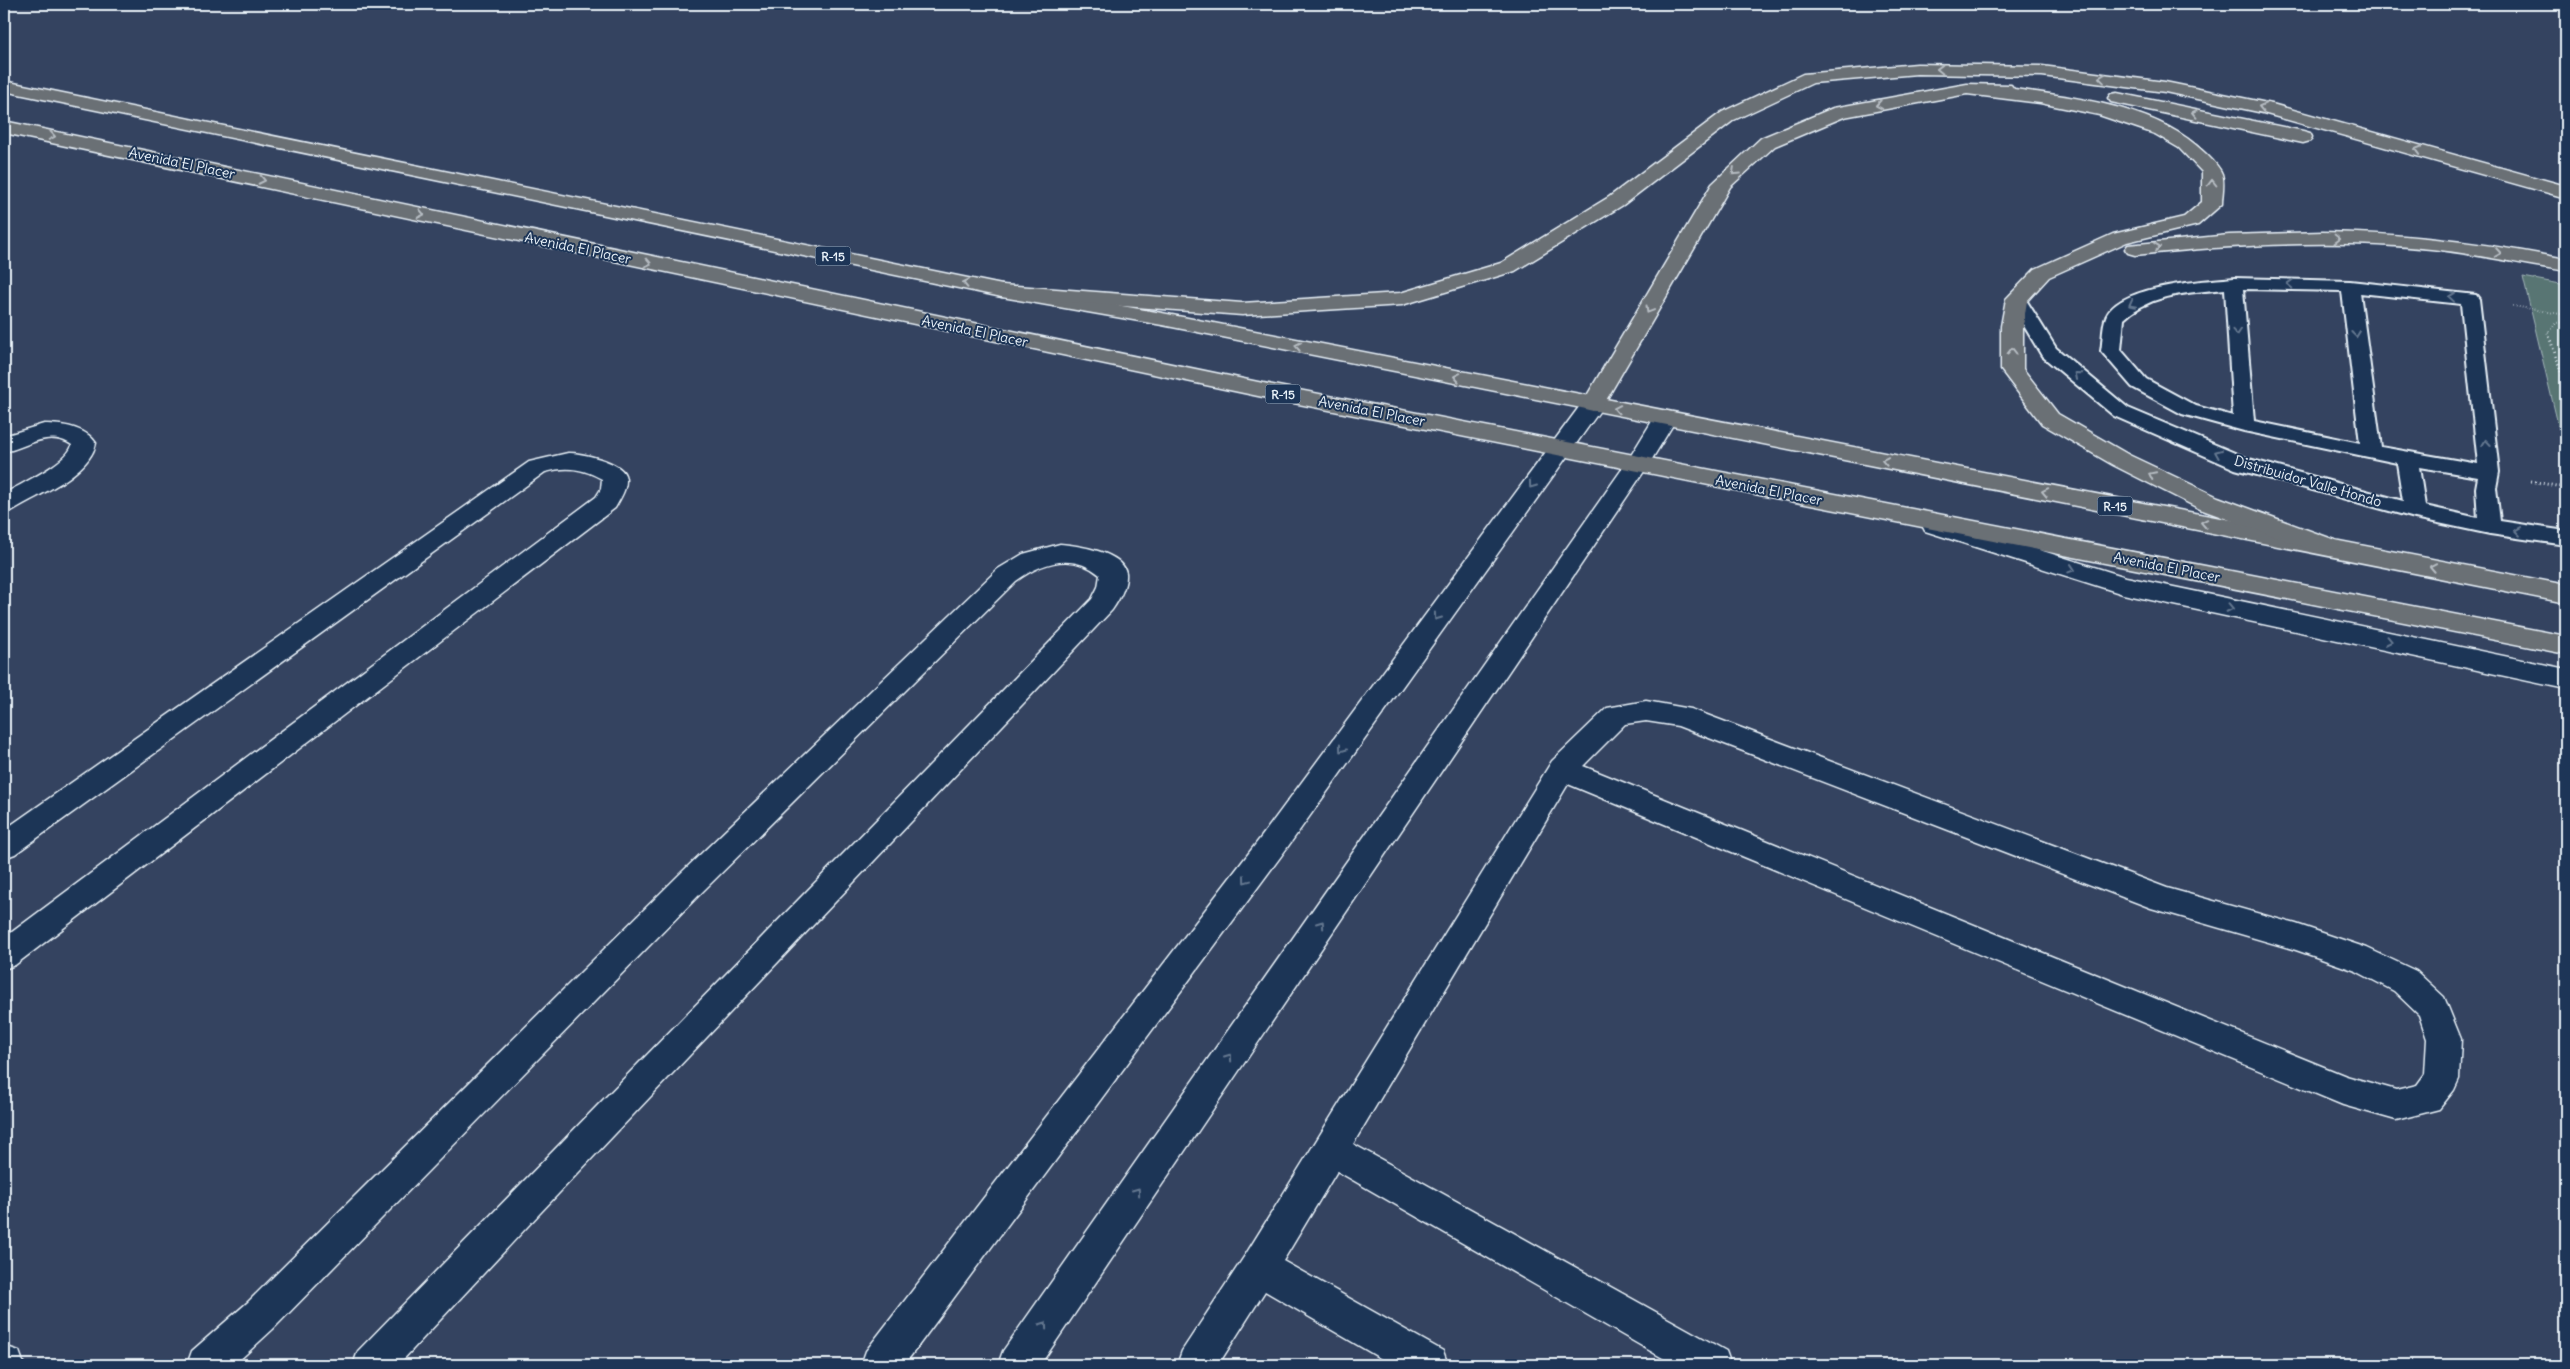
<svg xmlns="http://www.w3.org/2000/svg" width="2570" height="1369" viewBox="0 0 2570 1369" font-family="Delius,sans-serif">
  <rect width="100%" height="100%" fill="#344360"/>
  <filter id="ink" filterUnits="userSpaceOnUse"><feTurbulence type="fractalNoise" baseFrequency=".02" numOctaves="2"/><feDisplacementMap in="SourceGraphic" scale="10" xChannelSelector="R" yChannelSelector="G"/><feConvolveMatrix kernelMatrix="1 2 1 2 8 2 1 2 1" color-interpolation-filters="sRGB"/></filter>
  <g filter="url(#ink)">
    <path fill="#587573" stroke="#a0b3b6" d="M2523 277 2566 285V458Z"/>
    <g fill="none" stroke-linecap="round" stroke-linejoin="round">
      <g stroke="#e8f1f8" stroke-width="4">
        <path id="service" d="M2234 278 2350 281 2476 295 2479 299 2499 472 2496 488 2500 521 2566 531V545L2490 534 2415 518 2235 469 2114 416 2042 356 2008 299 2011 295H2023L2056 348 2128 408 2249 459 2403 501 2397 463 2244 431 2182 414 2132 387 2101 351C2103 341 2102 326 2106 317 2119 285 2205 281 2234 278ZM2225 289 2233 416 2196 406 2146 379 2121 350 2124 319C2152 293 2189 293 2225 289ZM2243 289 2342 291 2360 443 2254 421ZM2360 293 2461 304 2478 464 2381 447ZM2419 467 2478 477 2476 488 2478 518 2425 506Z"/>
      </g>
      <g stroke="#e8f1f8" stroke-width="3">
        <g id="minor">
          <path d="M1593 397 1601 399 1604 404 1601 409 1284 852 904 1365H861L866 1351 1262 836 1585 399Z"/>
          <path d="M1665 411 1673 413 1677 418 1649 464 1040 1365H998L1003 1351 1627 462 1657 413Z"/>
          <path d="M44 424C62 424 85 427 96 443 90 474 39 494 13 510L4 512V494C20 484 68 463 72 445 48 429 28 447 4 452V436Z"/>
          <path d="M568 453C581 453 620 461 625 475 629 486 620 499 615 508L15 965 4 969V938L596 497 601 489 602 479C582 468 567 466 545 472L15 854 4 858V830L529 462Z"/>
          <path d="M1934 517 2126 577 2566 669V689L2123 594 1925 531 1922 525 1925 519Z"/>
          <path d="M1060 544C1076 545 1123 552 1126 573 1127 586 1119 600 1112 610L540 1213 398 1365H353L358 1351 1092 599 1098 587 1100 575C1073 552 1042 562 1016 581L702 892 273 1329 234 1365H187L192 1351 247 1303 680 874 998 569 1023 554Z"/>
          <path d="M1646 701 1691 709 2167 888 2296 924 2367 948 2416 971 2444 997 2461 1039 2459 1079 2454 1090 2439 1109 2396 1120 2343 1105 1568 784 1353 1144 1726 1351 1731 1365H1675L1337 1171 1283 1261 1443 1351 1448 1365H1392L1265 1291 1218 1365H1177L1182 1351 1246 1254 1552 761 1607 708ZM1646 721 1678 726 2151 908 2296 950 2356 971 2394 991 2419 1015 2427 1039 2425 1074 2417 1085 2396 1090 2346 1076 1583 766 1625 724Z"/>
          <path d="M4 1346 19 1351 24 1365H4Z"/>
        </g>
      </g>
      <g stroke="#e8f1f8" stroke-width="3">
        <g id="primary">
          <path d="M4 81 1002 285 1162 313 2566 585V603L1162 325 1002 297 4 91Z"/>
          <path d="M4 121 1258 382 2566 636V654L1258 396 4 133Z"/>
        </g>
      </g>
      <g stroke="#e8f1f8" stroke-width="3">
        <g id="trunk">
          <path d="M1917 64 2042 66 2165 82 2272 104 2566 186V198L2263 113 2165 92 2042 76 1917 74 1813 83 1734 120 1623 205 1515 271 1402 305 1242 315 1002 297 995 295 991 291 995 287 1002 285 1242 303 1400 293 1501 263 1609 197 1722 112 1803 74Z"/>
          <path d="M1967 84 2011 85 2014 89C2078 98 2157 106 2205 153 2211 159 2219 166 2222 174 2225 183 2222 194 2222 204L2198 225 2127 242 2049 277 2027 301 2023 326V369L2058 414 2129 455 2218 497 2335 540 2339 546 2335 552 2326 554 2317 552 2200 509 2113 465 2042 424 2001 370V326L2006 299 2035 269 2113 234 2184 217 2202 202V172L2179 148 2155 134 2099 115 2040 103 1967 94 1844 117 1775 146 1730 187 1601 409 1593 411 1585 409 1582 404 1712 184 1761 138 1833 108Z"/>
          <path d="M2117 93 2303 131 2310 133 2312 137 2310 141 2303 143 2111 102 2108 98 2111 94Z"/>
          <path d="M2323 232C2406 233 2485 243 2566 259V271C2521 264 2477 254 2431 249 2333 239 2233 245 2135 255L2128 253 2125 249 2128 245 2229 235Z"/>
        </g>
      </g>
      <g stroke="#e8f1f8" stroke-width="2" stroke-dasharray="0.5 2.5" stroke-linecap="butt">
        <path d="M2513 306 2566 315"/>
        <path d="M2548 334 2556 323 2566 322"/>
      </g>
      <g stroke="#e8f1f8" stroke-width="3" stroke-dasharray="1 3" stroke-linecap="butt">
        <path d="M2548 333 2566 386"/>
        <path d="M2531 481 2566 488"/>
      </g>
      <use href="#service" fill="#1d3557" fill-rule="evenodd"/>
      <use href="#minor" fill="#1d3557" fill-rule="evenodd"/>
      <use href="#primary" fill="#6b6f74" fill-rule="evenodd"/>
      <use href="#trunk" fill="#6b6f74" fill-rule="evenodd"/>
    </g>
    <defs><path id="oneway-chevron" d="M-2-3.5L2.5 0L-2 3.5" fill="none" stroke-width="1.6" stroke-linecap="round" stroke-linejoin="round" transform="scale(1.25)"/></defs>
    <g stroke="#b6bdc3">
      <use href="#oneway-chevron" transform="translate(1940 69) rotate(-179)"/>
      <use href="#oneway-chevron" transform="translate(2102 78) rotate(-173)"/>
      <use href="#oneway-chevron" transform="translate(1879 105) rotate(170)"/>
      <use href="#oneway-chevron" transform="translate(2262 107) rotate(-167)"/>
      <use href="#oneway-chevron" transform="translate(2195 113) rotate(-168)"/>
      <use href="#oneway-chevron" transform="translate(52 136) rotate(11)"/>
      <use href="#oneway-chevron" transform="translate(2418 150) rotate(-164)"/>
      <use href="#oneway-chevron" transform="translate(1735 172) rotate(137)"/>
      <use href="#oneway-chevron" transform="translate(262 180) rotate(12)"/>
      <use href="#oneway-chevron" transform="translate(2212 183) rotate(-90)"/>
      <use href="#oneway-chevron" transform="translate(421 214) rotate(12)"/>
      <use href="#oneway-chevron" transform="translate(2337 239) rotate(1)"/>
      <use href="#oneway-chevron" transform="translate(2157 247) rotate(-6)"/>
      <use href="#oneway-chevron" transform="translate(2498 253) rotate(9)"/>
      <use href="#oneway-chevron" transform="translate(648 263) rotate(12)"/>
      <use href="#oneway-chevron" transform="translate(966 283) rotate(-168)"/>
      <use href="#oneway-chevron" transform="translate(1649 310) rotate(121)"/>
      <use href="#oneway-chevron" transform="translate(1298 346) rotate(-169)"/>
      <use href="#oneway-chevron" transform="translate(2012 351) rotate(-90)"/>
      <use href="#oneway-chevron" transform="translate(1457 377) rotate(-169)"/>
      <use href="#oneway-chevron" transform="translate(1617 409) rotate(-169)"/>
      <use href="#oneway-chevron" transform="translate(1885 461) rotate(-169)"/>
      <use href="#oneway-chevron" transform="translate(2152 475) rotate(-154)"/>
      <use href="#oneway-chevron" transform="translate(2045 492) rotate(-169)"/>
      <use href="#oneway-chevron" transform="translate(2204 523) rotate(-169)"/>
      <use href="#oneway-chevron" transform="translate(2433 567) rotate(-169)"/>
    </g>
    <g stroke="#64778f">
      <use href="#oneway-chevron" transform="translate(2290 284) rotate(-178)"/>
      <use href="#oneway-chevron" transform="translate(2452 297) rotate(-174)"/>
      <use href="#oneway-chevron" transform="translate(2132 304) rotate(152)"/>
      <use href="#oneway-chevron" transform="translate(2237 332) rotate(86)"/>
      <use href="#oneway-chevron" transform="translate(2356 334) rotate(83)"/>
      <use href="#oneway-chevron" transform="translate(2077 375) rotate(-140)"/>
      <use href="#oneway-chevron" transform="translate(2486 443) rotate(-96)"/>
      <use href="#oneway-chevron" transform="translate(2218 453) rotate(-157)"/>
      <use href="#oneway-chevron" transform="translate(1532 485) rotate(126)"/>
      <use href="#oneway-chevron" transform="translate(2518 531) rotate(-172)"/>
      <use href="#oneway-chevron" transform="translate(2072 569) rotate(18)"/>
      <use href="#oneway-chevron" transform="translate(2230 608) rotate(12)"/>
      <use href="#oneway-chevron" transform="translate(1437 617) rotate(126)"/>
      <use href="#oneway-chevron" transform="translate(2389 641) rotate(12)"/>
      <use href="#oneway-chevron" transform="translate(1342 749) rotate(126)"/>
      <use href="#oneway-chevron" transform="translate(1246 880) rotate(127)"/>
      <use href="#oneway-chevron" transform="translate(1321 924) rotate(-55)"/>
      <use href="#oneway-chevron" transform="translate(1229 1057) rotate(-55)"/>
      <use href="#oneway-chevron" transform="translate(1137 1191) rotate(-55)"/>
      <use href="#oneway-chevron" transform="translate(1044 1325) rotate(-55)"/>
    </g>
  </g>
  <g text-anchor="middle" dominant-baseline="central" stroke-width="4" stroke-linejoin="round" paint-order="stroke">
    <g fill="#1d3557" stroke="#abb9c8" stroke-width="1">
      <rect x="815.5" y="246.5" width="35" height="19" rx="4"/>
      <rect x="1265.5" y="384.5" width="35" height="19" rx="4"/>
      <rect x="2097.5" y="496.5" width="35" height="19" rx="4"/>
    </g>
    <g font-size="12" font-weight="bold" fill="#e8f1f8">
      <text x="833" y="256">R-15</text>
      <text x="1283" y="394">R-15</text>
      <text x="2115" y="506">R-15</text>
    </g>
    <g font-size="14" fill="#e8f1f8" stroke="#1d3557">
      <text transform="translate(182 163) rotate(12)">Avenida El Placer</text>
      <text transform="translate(578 248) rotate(12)">Avenida El Placer</text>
      <text transform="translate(975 331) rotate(12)">Avenida El Placer</text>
      <text transform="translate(1372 411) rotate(11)">Avenida El Placer</text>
      <text transform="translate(2308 481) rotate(16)">Distribuidor Valle Hondo</text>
      <text transform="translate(1769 490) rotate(11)">Avenida El Placer</text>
      <text transform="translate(2167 567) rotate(11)">Avenida El Placer</text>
    </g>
  </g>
  <rect width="2570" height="1369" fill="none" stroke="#1d3557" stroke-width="20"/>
  <rect x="10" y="10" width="2550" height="1349" fill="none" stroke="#e8f1f8" stroke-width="2" filter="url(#ink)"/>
</svg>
